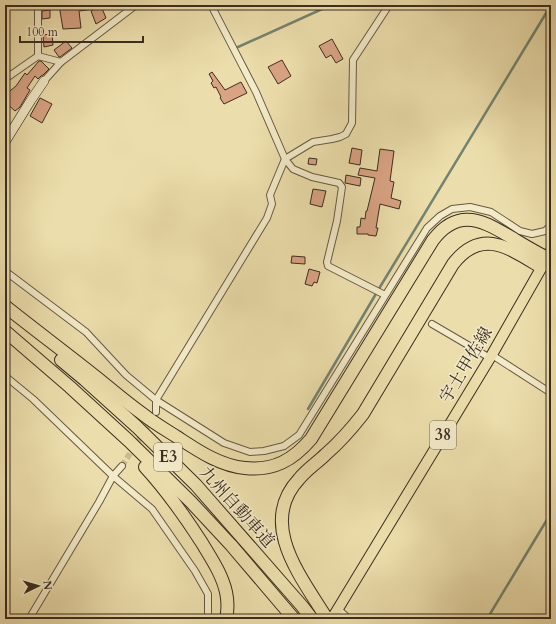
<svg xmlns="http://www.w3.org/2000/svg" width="556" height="624" viewBox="0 0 556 624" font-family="Cardo,'Noto Serif JP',serif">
  <rect width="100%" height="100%" fill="#ecdeac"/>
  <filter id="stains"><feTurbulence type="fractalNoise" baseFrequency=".005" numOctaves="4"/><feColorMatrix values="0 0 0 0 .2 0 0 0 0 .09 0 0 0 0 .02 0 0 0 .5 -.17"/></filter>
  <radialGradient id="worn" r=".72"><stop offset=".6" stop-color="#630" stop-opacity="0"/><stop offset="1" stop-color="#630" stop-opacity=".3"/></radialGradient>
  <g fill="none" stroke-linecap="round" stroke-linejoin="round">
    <g stroke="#738372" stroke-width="2.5">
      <path d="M238 47 331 5"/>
      <path d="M308 409 380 287 551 5"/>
      <path d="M487 619 551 513"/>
    </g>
  </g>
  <g fill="#d9a384" stroke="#3a2d21">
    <path d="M59 5H95V9L101 6 106 18 96 24 91 11 95 9 79 11 81 28 63 29Z"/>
    <path d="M50 10V18L42 19V11Z"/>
    <path d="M52 34 53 45 44 47 43 35Z"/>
    <path d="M332 39 343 59 336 63 331 55 326 58 319 46Z"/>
    <path d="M66 41 72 48 60 57H59L54 50Z"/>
    <path d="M282 60 291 76 278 84 268 67Z"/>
    <path d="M39 61H41L49 69 43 75 41 76 38 79 35 76 27 88 30 90 20 107 15 111 5 102V95L16 86 25 73 27 75Z"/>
    <path d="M212 72 225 90 241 82 247 93 224 104 220 98 221 97 216 87 214 88 211 83 213 81 209 74Z"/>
    <path d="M40 98 52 104 42 123 30 116Z"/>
    <path d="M352 148 362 150 360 165 349 163Z"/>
    <path d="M380 149 394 151 390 181 394 182 391 198 401 201 399 209 380 204 376 228H378L376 236 368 235V234H357V227H360L361 218 365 219 366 211H367L375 178 358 175 360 168 377 171Z"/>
    <path d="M309 158 317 159 316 165 308 164Z"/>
    <path d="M346 175 361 178 360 186 345 183Z"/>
    <path d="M313 189 326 191 322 207 310 204Z"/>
    <path d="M292 256 305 257V264L291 263Z"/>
    <path d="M309 269 320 272 317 283 314 282 312 286 305 284Z"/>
  </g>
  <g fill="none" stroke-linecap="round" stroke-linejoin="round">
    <path stroke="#c8bb90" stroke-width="6" stroke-dasharray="6 3" stroke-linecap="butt" d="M122 466 152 419"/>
    <g stroke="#665944" stroke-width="8">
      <g id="street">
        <path d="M211 5 256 92 285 159 293 169 312 177 339 183 342 187 337 221 327 262 328 266 385 295"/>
        <path d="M38 56V5"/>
        <path d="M38 56 61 62"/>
        <path d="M5 79 38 56"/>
        <path d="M44 81 61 62 136 5"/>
        <path d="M5 271 86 332 126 375 156 400 224 443 250 452 264 451 284 446 299 435 427 228 440 216 452 209 470 207 491 212 520 231 532 234 545 231 551 225"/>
        <path d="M432 324 490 358"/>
        <path d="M492 355 551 393"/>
        <path d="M5 376 33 399 113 476 152 509 195 571 208 594V619"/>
        <path d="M156 412V400L267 218 272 204 270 195 285 159 313 142 332 139 340 137 346 134 352 123 353 60 389 5"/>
        <path d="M338 609 349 619"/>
        <path d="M29 619 99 502 113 476 122 466"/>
      </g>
    </g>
    <g stroke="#3a2d21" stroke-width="10">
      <path id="secondary" d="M5 142 31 100 44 81"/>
    </g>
    <g stroke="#3a2d21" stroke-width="12">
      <path id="primary" d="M333 617 490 358 551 251"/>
    </g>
    <g stroke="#3a2d21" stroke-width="14">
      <g id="highway">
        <path d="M5 306C35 330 66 353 96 377 112 390 127 403 144 415 154 423 166 430 177 437 197 450 220 466 245 468 274 471 293 460 311 439L433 240C459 206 484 221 514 239 525 246 536 252 547 258"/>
        <path d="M5 331 70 387 129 441 191 502 231 545 294 619"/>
        <path d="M61 360 85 380 137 427 196 485 302 606 312 619"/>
        <path d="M145 467C167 491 184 515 202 543 211 558 222 574 226 592 228 601 228 610 226 619"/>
        <path d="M327 619C302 578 257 524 299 479 307 469 317 463 326 454 340 442 352 428 363 414L453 264C482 227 509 248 541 267"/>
      </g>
    </g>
    <use href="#street" stroke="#f3eac9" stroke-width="6"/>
    <use href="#secondary" stroke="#f3eac9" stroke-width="9"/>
    <use href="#primary" stroke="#ecdeac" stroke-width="10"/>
    <use href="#highway" stroke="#ecdeac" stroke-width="12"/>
  </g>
  <g text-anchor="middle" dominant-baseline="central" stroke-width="3" stroke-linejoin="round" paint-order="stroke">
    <g fill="#f3eac9" stroke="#726653" stroke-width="1">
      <rect x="430" y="421" width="26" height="28" rx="3"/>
      <rect x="154" y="443" width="28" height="28" rx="3"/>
    </g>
    <g font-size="16" font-weight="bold" fill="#3a2d21">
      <text x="443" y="435">38</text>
      <text x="168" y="457">E3</text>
    </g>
    <g font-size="17" fill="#3a2d21" stroke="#f3eac9">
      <text transform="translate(466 365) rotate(-59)">宇土甲佐線</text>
      <text transform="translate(237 507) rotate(48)">九州自動車道</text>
    </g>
  </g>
  <rect width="556" height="624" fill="none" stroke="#ecdeac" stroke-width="20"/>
  <rect x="6" y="6" width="544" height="612" fill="none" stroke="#3a2d21" stroke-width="2"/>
  <rect x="10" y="10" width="536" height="604" fill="none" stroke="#3a2d21"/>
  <g transform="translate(38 586) rotate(85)" stroke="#f3eac9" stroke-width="3" paint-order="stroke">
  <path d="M0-3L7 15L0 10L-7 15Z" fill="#3a2d21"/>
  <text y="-6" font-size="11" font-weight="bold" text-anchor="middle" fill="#3a2d21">N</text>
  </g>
  <path d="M20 36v6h123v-6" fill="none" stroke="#3a2d21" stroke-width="2"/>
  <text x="26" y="36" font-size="12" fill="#3a2d21" stroke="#f3eac9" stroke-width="3" paint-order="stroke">100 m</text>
  <rect width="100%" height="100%" filter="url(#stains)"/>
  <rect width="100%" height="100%" fill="url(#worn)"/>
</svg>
